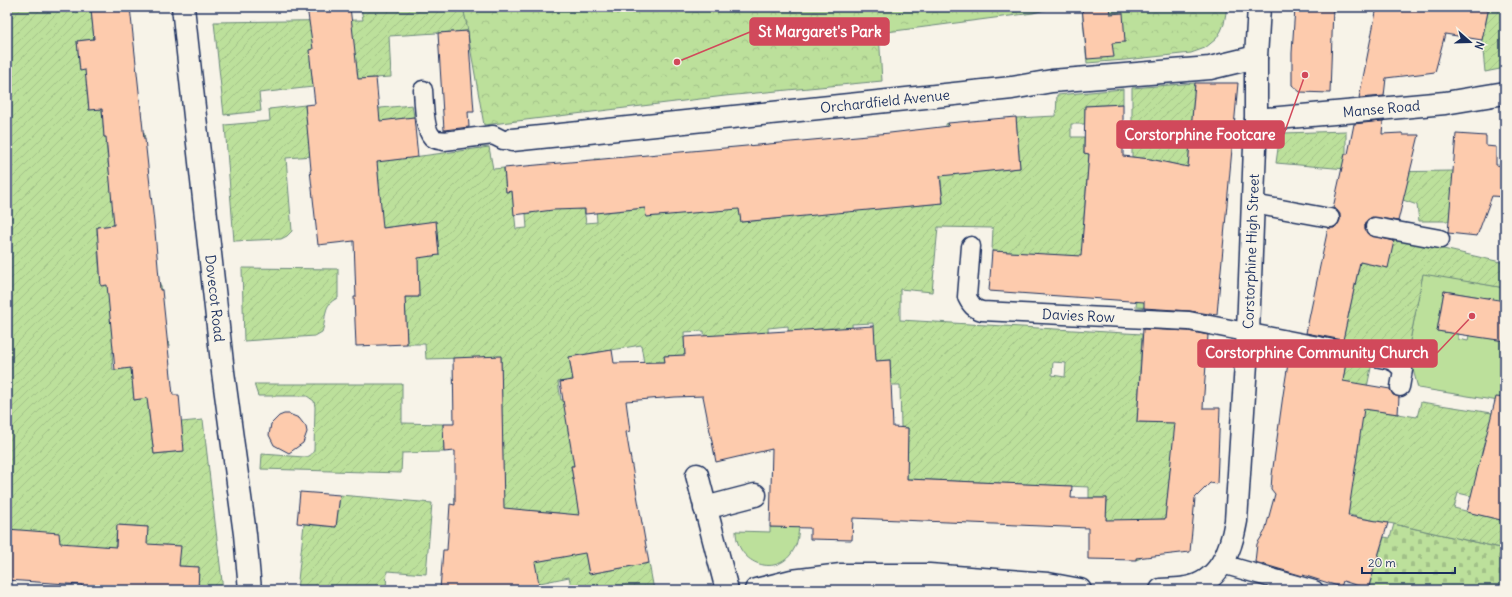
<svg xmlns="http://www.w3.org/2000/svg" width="1512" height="597" viewBox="0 0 1512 597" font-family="Delius,sans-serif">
  <defs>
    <pattern id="cemetery-stones" width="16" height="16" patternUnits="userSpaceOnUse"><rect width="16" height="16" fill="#bce09b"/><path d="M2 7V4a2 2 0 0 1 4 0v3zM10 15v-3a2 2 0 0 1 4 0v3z" fill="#a1c088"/></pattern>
    <pattern id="park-crowns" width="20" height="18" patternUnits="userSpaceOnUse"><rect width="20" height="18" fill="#bce09b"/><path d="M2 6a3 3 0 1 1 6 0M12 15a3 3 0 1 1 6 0" fill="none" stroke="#a1c088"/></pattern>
    <pattern id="garden-furrows" width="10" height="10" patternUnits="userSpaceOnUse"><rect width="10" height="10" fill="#bce09b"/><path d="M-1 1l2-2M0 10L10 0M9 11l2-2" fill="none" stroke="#a1c088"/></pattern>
  </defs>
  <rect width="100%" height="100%" fill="#f7f3e8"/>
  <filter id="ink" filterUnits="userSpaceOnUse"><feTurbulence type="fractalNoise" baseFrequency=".025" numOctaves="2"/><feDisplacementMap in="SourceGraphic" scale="8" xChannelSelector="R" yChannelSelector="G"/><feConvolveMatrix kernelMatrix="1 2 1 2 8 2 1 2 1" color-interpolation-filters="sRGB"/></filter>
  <g filter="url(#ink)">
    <g fill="#bce09b" stroke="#6c887c">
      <path d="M1423 273 1505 288V301L1444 291 1437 331 1458 334V339L1468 341 1469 335 1505 341V402L1418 388 1408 351Z"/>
      <path d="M770 527H799C798 534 798 543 794 549 779 579 736 565 736 531L770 532Z"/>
    </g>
    <path fill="url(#cemetery-stones)" stroke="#6c887c" d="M1394 524 1505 549V590H1368L1384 537 1390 538Z"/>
    <g fill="url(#park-crowns)" stroke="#6c887c">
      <path d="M463 7H1057L1033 13 879 33 882 81 725 96 484 125Z"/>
      <path d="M1082 7H1227L1224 24 1221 31 1216 39 1205 48 1191 53 1125 60 1087 63Z"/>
    </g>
    <g fill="url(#garden-furrows)" stroke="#6c887c" fill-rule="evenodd">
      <path d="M7 7H102V9L91 10 94 39 77 41 80 70 106 68 87 90 89 110 102 109 104 137 144 133 145 139 106 143 109 171 124 170 125 176 110 177 115 225 97 227V235L118 251 98 252 101 285 159 281 162 290 108 295 128 344 168 340 169 346 112 352 113 370 131 368 134 400 147 398 154 454 183 451 181 422 203 420 223 590H198L199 567 179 566 180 546 162 545V557L141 564 148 527 117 525 115 556 60 543 7 529Z"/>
      <path d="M361 7H463L468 31 389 36 391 77 358 79 315 49 310 50 313 87 259 93 261 111 224 115 214 22 363 20Z"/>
      <path d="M1489 7H1505V68L1485 72 1481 30 1484 31Z"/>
      <path d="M1195 83 1188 167 1150 159 1132 157V88Z"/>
      <path d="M1123 89V104L1085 106V124H1071V137H1084V153L1089 154 1083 229 1095 230 1096 205 1101 206V225L1159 230 1153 308 1136 307 1140 261 992 251 993 228 938 227 932 292 900 289V320L1142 334 1137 422 1184 423 1182 455H1172L1165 519 1143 520 1141 558 1136 560 1135 527 1106 525 1107 498H1089V487L907 479 908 428 901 427 900 385H891L890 360 876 361 873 323 852 324 853 345 834 346 832 328 810 330 811 353 790 354 788 326 768 328 769 351 749 352 748 334 725 335 726 358 706 359 704 331 684 332 685 355 665 356V362H655V381H647L641 345 569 357 573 380 558 382 561 400 586 396 589 420 567 424 570 441 588 438 592 463 571 466 574 482 632 473 634 483 598 490 601 510 579 514 583 536 604 532 607 552 586 556 589 574 649 563 654 590H572L569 577 516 588V590H489L493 526 511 528 510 537 531 539 529 563 566 556 559 513 455 505V493L503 491 501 357 426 359 425 344H407L405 297H419L418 275 383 276V270H396L395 260 439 255 436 222 362 230 361 221H365L364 208 377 206 375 185 379 184 377 163 367 164 365 152 286 158 292 231 287 236 281 239 234 241 225 125 270 121 269 109 305 105 310 149 353 145 350 111 412 105 414 117 386 121 391 160 489 147 493 169 504 168 506 192 512 191 516 229 527 228 526 214 532 213 531 206 576 201 577 209H584L586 223 597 222 594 184 597 183 595 159H600L605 212 645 208 646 217 664 215 663 207 696 203 697 212 715 211V202L729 200 728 190 737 189 741 222 776 219 773 185 793 183 796 216 831 213 828 179 848 178 851 211 888 208 885 174 905 172 908 206 943 203 940 169 950 168 946 124 948 123 953 174 1020 168 1016 118 1056 116 1057 95ZM1053 362 1066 363 1065 377 1052 375Z"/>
      <path d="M1346 131V169L1276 163 1279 141 1282 134 1284 133Z"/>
      <path d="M1454 171 1449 221H1419L1417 205 1403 200 1378 172Z"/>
      <path d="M1373 233 1505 263V288L1423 274 1408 351 1357 343 1343 339 1360 262 1388 268 1372 240Z"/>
      <path d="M242 268 338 269V298C322 304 327 318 322 332L315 336 244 341Z"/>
      <path d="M1328 355 1372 363 1366 392 1342 388 1346 362 1327 359Z"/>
      <path d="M254 384H402V423L443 424 444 452 402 453 401 473 261 469 262 454 304 457C309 457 312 455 314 450L315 407 314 401 307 396H258Z"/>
      <path d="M1421 402 1505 415 1471 496 1458 493 1454 508 1505 521V532L1501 548 1394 524 1360 518 1298 499 1302 467 1354 475 1360 436 1343 434 1334 404 1417 417Z"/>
      <path d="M340 495 432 503 426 574 387 571 386 590H297L304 524 336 527Z"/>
    </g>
    <g fill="#fdcbad" stroke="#1b2f5e">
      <path d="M102 7H130L144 139H145L155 232 160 290H162L173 395H179L184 451 154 454 147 398 134 400 131 368 115 370 107 285 101 286 97 227 114 225 106 137H104L102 109 89 110 85 70 80 71 77 41 94 39 91 10 102 9Z"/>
      <path d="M307 7H350L358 79 376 78 380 121 414 117 418 157 377 162 383 228 436 221 439 255 418 258 419 297H405L407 344 356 346 354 297H356L354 241 318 245 310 170H311L305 105 315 104 309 50 313 49Z"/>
      <path d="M1082 7H1109L1110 14 1123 13 1125 42 1112 43 1114 57 1087 59Z"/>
      <path d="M1295 7H1333L1330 93 1300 92 1292 85V53Z"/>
      <path d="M1377 7H1489L1482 40 1445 34 1435 72 1386 78 1384 96 1359 98Z"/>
      <path d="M468 31 474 112H468L469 127 444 130 438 33Z"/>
      <path d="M1195 83H1238L1217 314 1209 313V314L1190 311 1144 308V302L989 291 992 251 1081 256 1089 154 1084 153 1085 106 1123 104V156L1150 159 1188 167Z"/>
      <path d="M1016 117 1020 168 940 176 943 203 741 222 739 209 646 217 645 208 585 214V209L553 210 514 215 512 191 506 192 504 168 890 133 949 126 948 123Z"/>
      <path d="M1383 121 1382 134 1402 133 1403 135H1419L1398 221 1372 217 1367 220 1365 225V230L1369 235 1394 241 1388 268 1360 262 1343 340 1306 333 1328 228H1334L1338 224 1340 220V214L1337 210 1333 208 1345 154H1348L1354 124Z"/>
      <path d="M1456 134 1486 136V146L1496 147V165L1505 166V197L1492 196 1477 236 1448 233Z"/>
      <path d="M1444 291 1505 301V341L1437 331Z"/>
      <path d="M874 326 876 361 890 360 893 427 908 428 907 479 1072 486 1071 498H1107L1106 520 1165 519 1175 423 1137 422 1143 329 1188 331 1208 335 1203 408H1220L1217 484 1210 483 1195 498 1190 552 1136 558V560L1088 559V528L853 518 852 540 810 539V528L770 527 772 449 716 462 703 396 675 397 626 401 630 431 626 432 649 563 589 574 585 553 535 562 540 590H440L443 550H447L450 504 455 505V451L444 452 443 424H454L453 358 501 356 504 508 579 515 571 466H574L560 382 573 380 569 357 612 350 614 363 665 362 664 356 685 355 684 337Z"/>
      <path d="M1290 351 1346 362 1343 381 1390 389 1393 395 1399 397 1398 414 1364 409 1348 516 1388 523 1368 589 1343 581 1341 587 1303 575V576L1255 562 1257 544 1265 531 1275 494 1271 489 1272 475 1283 395Z"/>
      <path d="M1496 397 1505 398V521L1467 512Z"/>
      <path d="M284 414H289L299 418 306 427 307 432 303 443 289 453 274 445 269 435 271 424 279 416Z"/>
      <path d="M300 492 340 495 336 527 297 523Z"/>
      <path d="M117 525 148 527 147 544 181 546 179 566 199 567 198 590H82V585L7 580V529L59 533 60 543 116 547Z"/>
    </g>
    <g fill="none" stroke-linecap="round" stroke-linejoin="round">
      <g stroke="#1b2f5e" stroke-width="21">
        <g id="service">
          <path d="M423 90C424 102 424 129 432 137 435 140 439 140 444 141L493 135 503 140H512"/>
          <path d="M1253 204 1330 218"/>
          <path d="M1375 227 1440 239"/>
          <path id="s1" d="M971 246 967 297C971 305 974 309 982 311L1189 321 1390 360 1396 363 1403 370 1400 387"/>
          <path d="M1222 564 1314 590"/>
        </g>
      </g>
      <g stroke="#1b2f5e" stroke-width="25">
        <g id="minor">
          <path id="s2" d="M183 7 223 372 245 534 250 590"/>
          <path id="s3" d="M1256 120 1445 103 1505 93"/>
          <path id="s4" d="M512 140 1012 88 1052 81 1210 68 1256 57"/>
          <path d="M697 475 727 590"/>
          <path d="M705 508 755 495"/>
        </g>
      </g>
      <g stroke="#1b2f5e" stroke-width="25">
        <g id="tertiary">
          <path d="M756 590 792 581 841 575H929L1048 584 1080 590"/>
          <path id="s5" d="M1161 590C1169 589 1178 590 1186 588 1220 583 1231 550 1236 521L1248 332 1256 120V57L1259 7"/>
        </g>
      </g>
      <use href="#service" stroke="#f7f3e8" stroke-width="18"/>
      <use href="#minor" stroke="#f7f3e8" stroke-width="22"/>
      <use href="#tertiary" stroke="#f7f3e8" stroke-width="22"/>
    </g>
  </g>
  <g text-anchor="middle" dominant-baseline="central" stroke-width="4" stroke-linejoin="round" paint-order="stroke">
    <g font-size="14" fill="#1b2f5e" stroke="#f7f3e8">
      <text stroke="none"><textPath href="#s4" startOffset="375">Orchardfield Avenue</textPath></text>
      <text stroke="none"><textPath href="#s3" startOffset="126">Manse Road</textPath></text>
      <text stroke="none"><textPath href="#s5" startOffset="385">Corstorphine High Street</textPath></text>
      <text stroke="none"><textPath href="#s2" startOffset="293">Dovecot Road</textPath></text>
      <text stroke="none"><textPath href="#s1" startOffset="169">Davies Row</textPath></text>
    </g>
  </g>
  <path fill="none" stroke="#d1495b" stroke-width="1.5" d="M677 62L750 32M1305 75L1284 134M1472 316L1437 353"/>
  <g fill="#d1495b" stroke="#f7f3e8" stroke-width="1.5">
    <circle cx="677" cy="62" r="4"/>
    <circle cx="1305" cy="75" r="4"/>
    <circle cx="1472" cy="316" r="4"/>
  </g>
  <g fill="#d1495b" stroke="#d1495b" stroke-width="1.5">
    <rect x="750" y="18" width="139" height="27" rx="4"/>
    <rect x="1117" y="121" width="167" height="27" rx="4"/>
    <rect x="1198" y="340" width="239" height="27" rx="4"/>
  </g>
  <g font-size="15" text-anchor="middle" font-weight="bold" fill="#fff">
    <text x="820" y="37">St Margaret's Park</text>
    <text x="1200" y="140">Corstorphine Footcare</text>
    <text x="1317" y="358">Corstorphine Community Church</text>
  </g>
  <rect width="1512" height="597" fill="none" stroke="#f7f3e8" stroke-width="24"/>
  <rect x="12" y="12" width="1488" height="573" fill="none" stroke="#1b2f5e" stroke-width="1.5" filter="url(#ink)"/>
  <g transform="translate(1470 42) rotate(110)" stroke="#f7f3e8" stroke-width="3" paint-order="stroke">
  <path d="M0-3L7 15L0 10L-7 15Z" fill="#1b2f5e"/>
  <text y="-6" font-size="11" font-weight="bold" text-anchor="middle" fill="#1b2f5e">N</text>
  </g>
  <path d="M1362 567v6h93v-6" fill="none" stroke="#1b2f5e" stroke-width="2"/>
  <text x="1368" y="567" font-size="12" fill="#1b2f5e" stroke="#f7f3e8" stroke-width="3" paint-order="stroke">20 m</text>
</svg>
